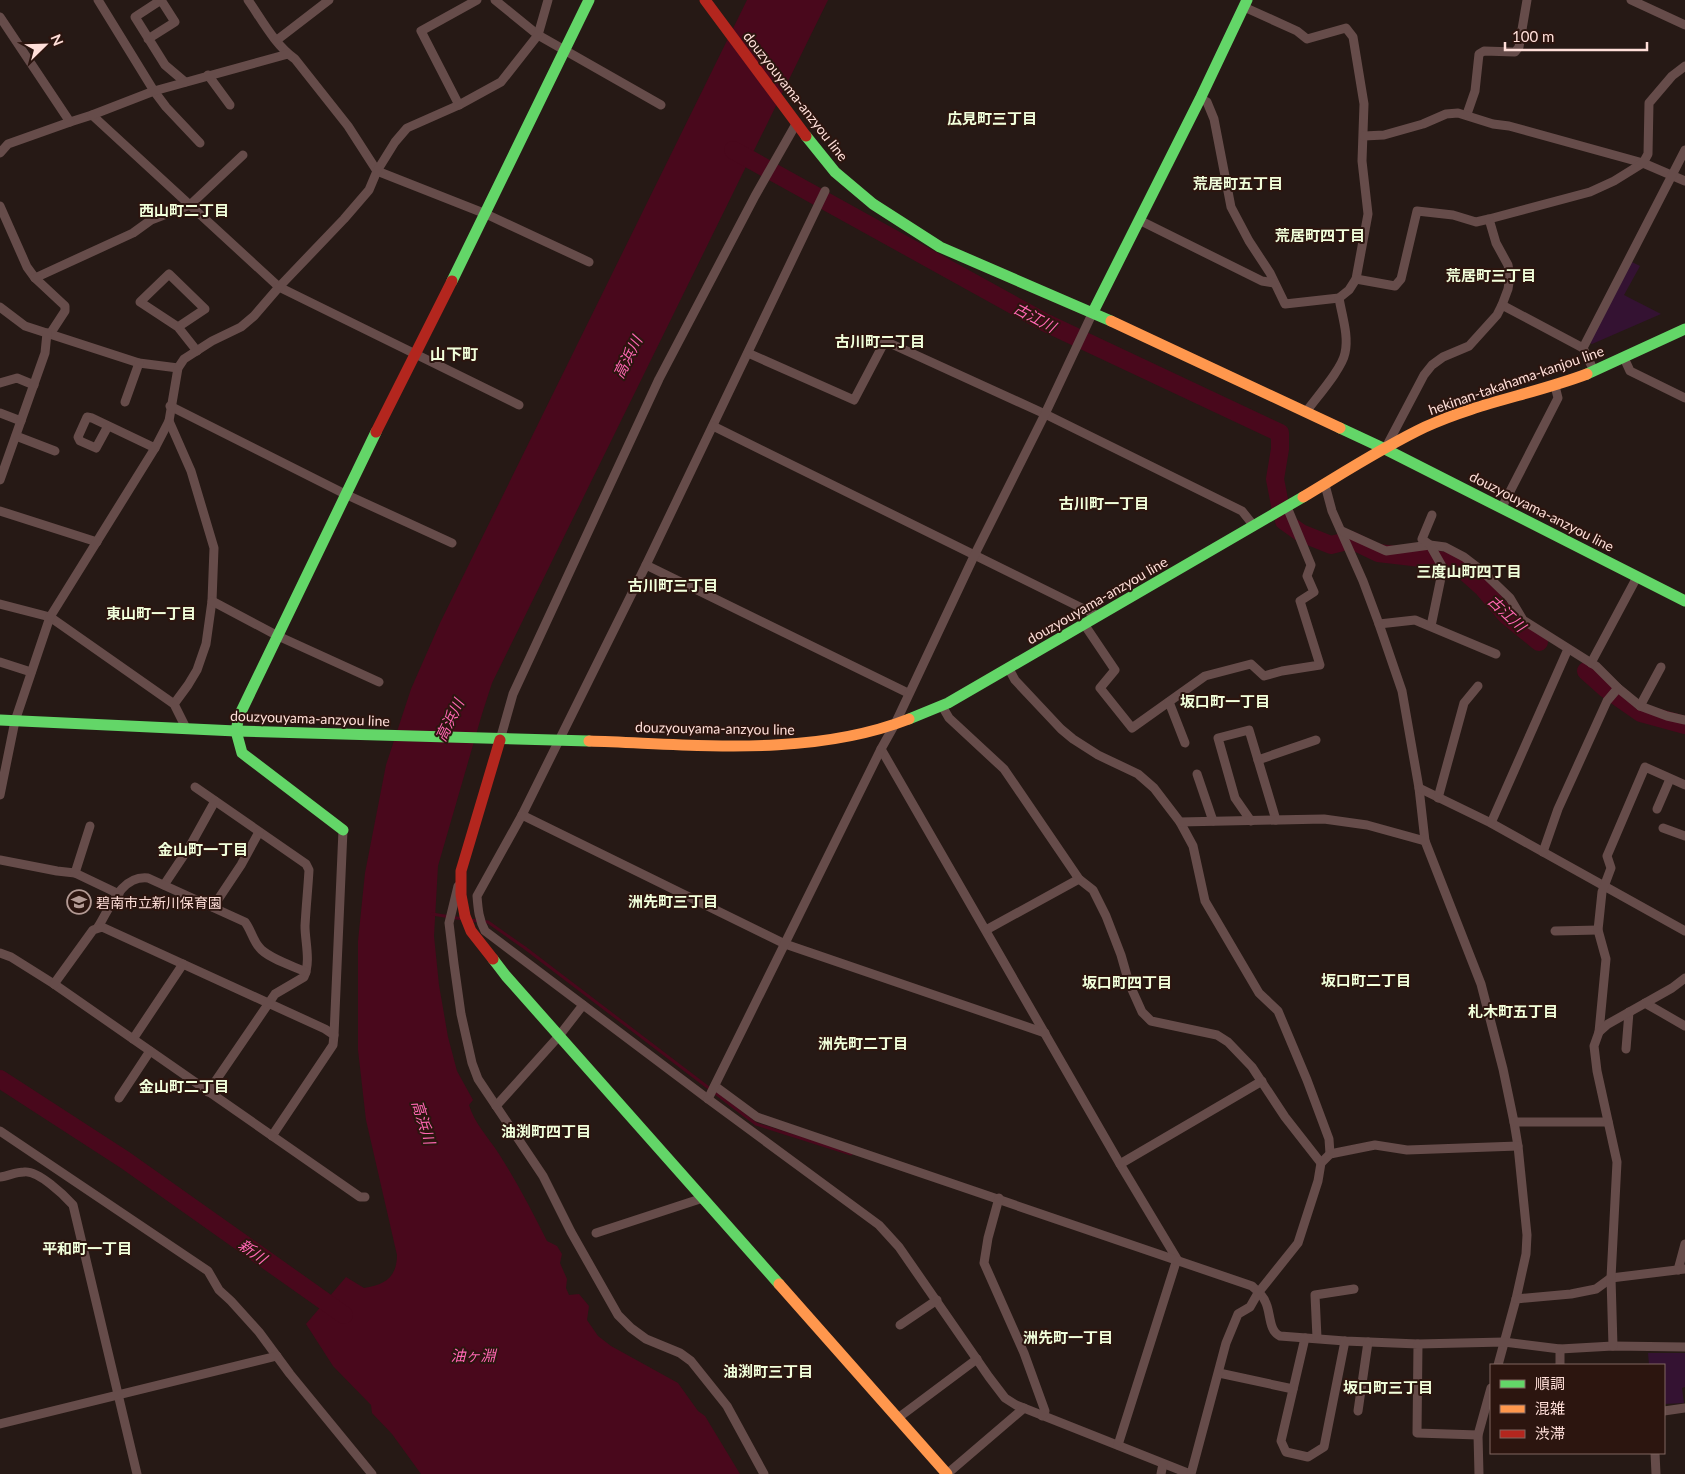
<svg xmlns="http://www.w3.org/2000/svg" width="1685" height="1474" viewBox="0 0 1685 1474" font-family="Lato,'Noto Sans JP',sans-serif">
  <rect width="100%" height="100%" fill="#261915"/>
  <g fill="#341232">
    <path d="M1628 260 1640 266 1624 295 1661 314 1592 344 1586 341Z"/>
    <path d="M1648 1353H1685V1387L1682 1388 1684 1403 1664 1404V1365H1649Z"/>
  </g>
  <path fill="#49081c" d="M747 0H828L492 683 482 714 438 866 434 936 439 985 448 1037 457 1071 473 1100 469 1105C474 1123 489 1138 499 1154 517 1182 532 1211 547 1241L557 1246 562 1254 560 1263 567 1279 566 1288 569 1295 579 1294 589 1306 587 1320 598 1336 611 1346 678 1383 698 1411 705 1416 740 1474H421L392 1434 372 1413 371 1405 333 1366 306 1324 346 1277 364 1288C385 1285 397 1277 397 1255L366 1120 358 1050V941L365 873 386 765 411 689 440 623Z"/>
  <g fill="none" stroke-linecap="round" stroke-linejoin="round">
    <g stroke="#49081c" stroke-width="3">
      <path d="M432 914 463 919"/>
      <path d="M469 920 488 922 525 948 756 1124 851 1154"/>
    </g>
    <g stroke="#49081c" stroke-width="18">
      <path d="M733 150 1044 322 1280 433V449L1275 479 1280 505"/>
      <path d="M1284 521 1301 533 1331 545 1351 540 1378 553 1447 561 1463 570 1482 587 1506 615 1539 642"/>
      <path d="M1586 671 1605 688 1641 713 1685 725"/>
      <path d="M0 1079 125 1160 344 1315"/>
    </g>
    <g stroke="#664c4a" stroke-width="9">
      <path d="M98 0 154 91 166 107 200 143"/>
      <path d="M248 0C262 20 275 45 295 59L348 126 377 171 486 214 589 262"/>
      <path d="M495 0 538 35 661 105"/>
      <path d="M1631 0 1685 25"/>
      <path d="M0 17 70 122 92 115 279 287 519 405"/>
      <path d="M148 39 175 22 161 0 135 17 165 65 185 82"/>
      <path d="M277 40 329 0"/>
      <path d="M208 75 230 105"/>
      <path d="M1200 99 1207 102 1214 119 1231 207 1249 241 1270 273 1285 304 1339 298 1349 290 1356 279 1368 214 1362 161 1364 104 1353 37 1346 28 1307 39 1297 31 1244 7"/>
      <path d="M459 105 421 31 477 0"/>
      <path d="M1467 114 1475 91 1479 54 1484 51 1515 52 1519 47 1527 0"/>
      <path d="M92 115 154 91 288 54"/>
      <path d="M1364 136 1384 135 1423 124 1446 114 1458 113 1493 124 1509 126 1643 163 1685 181"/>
      <path d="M0 153 8 144 70 122"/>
      <path d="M825 191 646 565 522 815 477 896C478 909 479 920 485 931L708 1099 879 1225 899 1247 989 1377 1005 1398 1016 1405 1190 1474"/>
      <path d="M0 206 27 267 35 278 65 306V311L50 334"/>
      <path d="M1139 220 1262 281 1274 283"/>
      <path d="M35 278 133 233 151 220 190 205 243 155"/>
      <path d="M1356 279 1395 286 1401 279 1417 211 1453 215 1476 222 1489 219 1590 192 1614 181 1643 163 1648 154 1649 103 1672 76 1685 66"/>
      <path d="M1502 305 1583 348 1594 371"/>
      <path d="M0 307 25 326 139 363 178 368"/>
      <path d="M178 327 205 309 169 274 140 302 178 327 197 351"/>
      <path d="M1583 348 1685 150"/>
      <path d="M748 353 854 400 885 341 1045 414 1242 511 1254 526"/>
      <path d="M1624 358 1630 371 1685 398"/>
      <path d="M0 383 17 378 34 385"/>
      <path d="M125 402 139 363"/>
      <path d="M170 406 345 494 452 543"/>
      <path d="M1306 412C1316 398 1342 369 1345 353 1349 336 1342 316 1339 298"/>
      <path d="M0 413 21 421"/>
      <path d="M169 421 191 471 214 548 212 601 206 644 197 670 188 685 174 704"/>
      <path d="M108 426 96 448 80 441 78 437 87 417 92 418 155 448"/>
      <path d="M713 426 1098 616"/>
      <path d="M16 436 55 451"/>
      <path d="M1385 449 1424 375 1432 365 1443 357 1469 346 1497 315 1502 305 1508 289 1510 276 1508 265 1496 243 1489 219"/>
      <path d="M0 480 45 353 47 333"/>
      <path d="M1325 485 1332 511 1363 581 1379 624 1402 691 1419 788 1425 841 1481 984 1503 1069 1514 1122 1518 1146 1527 1235 1526 1254 1516 1299 1498 1365"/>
      <path d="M1502 507 1558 398 1555 386"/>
      <path d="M0 511 97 542"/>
      <path d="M1342 531 1386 551 1430 545 1445 547 1464 557 1481 570 1510 598 1523 620 1596 666 1618 688 1640 706 1667 716 1685 720"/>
      <path d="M646 565 908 693"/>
      <path d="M212 601 278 636 379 682"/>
      <path d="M0 604 50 617 174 704 186 728"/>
      <path d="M1084 624 1115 670 1100 688 1132 728 1205 676 1251 664 1264 676 1282 671 1320 665 1300 601 1314 592 1307 576 1311 565 1287 507"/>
      <path d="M1379 624 1415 620 1496 654"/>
      <path d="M1431 626 1443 568 1430 545 1422 539 1432 515"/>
      <path d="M0 662 31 672"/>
      <path d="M1591 663 1637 577"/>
      <path d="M1009 669 1015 680 1061 729 1073 739 1098 755 1138 774 1154 788 1180 822 1193 846 1205 901 1259 993 1278 1011 1307 1080 1329 1139 1330 1154"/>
      <path d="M1169 702 1185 743"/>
      <path d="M942 706 949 718 1004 769 1079 879 1093 890 1106 916 1121 955 1129 983 1142 1012 1151 1021 1217 1035 1228 1042 1252 1067 1285 1117 1321 1163"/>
      <path d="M1640 706 1661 667"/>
      <path d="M500 740 513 694 659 379 755 196 796 124"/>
      <path d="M881 749 1120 1164 1177 1259 1118 1445"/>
      <path d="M1258 760 1316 740"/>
      <path d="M1197 774 1213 821"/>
      <path d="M195 787 306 864 309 870C308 888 306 907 305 926 305 942 311 961 304 977L275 994 208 1092"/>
      <path d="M1419 788 1491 823 1685 931"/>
      <path d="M0 795 15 721 50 617 155 448 169 421 178 368 184 359 212 341 241 327 254 316 279 287 344 219 369 190 377 171 395 142 407 128 459 105 501 82 538 35 548 0"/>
      <path d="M1438 798 1464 703 1478 686"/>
      <path d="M1657 809 1670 779"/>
      <path d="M522 815 785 944 1045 1033"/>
      <path d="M1251 821 1235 798 1218 738 1249 730 1276 820"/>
      <path d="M1180 822 1324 819 1367 825 1425 841"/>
      <path d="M1491 823 1568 649"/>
      <path d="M1663 828 1685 836"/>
      <path d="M1543 852 1558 809 1607 701 1618 688"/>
      <path d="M0 860 57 871 75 873 119 894"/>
      <path d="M75 873 90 826"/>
      <path d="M164 885 190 846 215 801"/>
      <path d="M458 886 449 923 454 964 461 1014 472 1063 478 1079 543 1176 571 1232 618 1315 631 1328 646 1339 680 1353 691 1361 727 1406 764 1474"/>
      <path d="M213 907 241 865 259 832"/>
      <path d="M98 927C110 908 121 875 148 878L245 922C251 930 253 940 259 947 267 958 293 966 306 972"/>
      <path d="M986 930 1079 879"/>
      <path d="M1555 931 1598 930"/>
      <path d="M0 953 11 957 54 984 360 1197H365"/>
      <path d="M54 984 93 930 102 927 325 1029 334 1035 333 1045 272 1136"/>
      <path d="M1645 1003 1685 1026"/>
      <path d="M1599 1032 1606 959 1598 930 1602 892 1611 868 1607 856 1645 767 1685 785"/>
      <path d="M334 1035 343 830"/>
      <path d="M133 1039 183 964"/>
      <path d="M1626 1049 1629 1012"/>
      <path d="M715 1086 757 1117 1252 1286C1256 1290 1263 1295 1265 1301 1271 1311 1268 1331 1280 1336L1345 1341 1418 1344 1417 1433 1478 1435"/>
      <path d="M119 1098 150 1051"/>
      <path d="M708 1099 881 749 895 724 975 554 1045 414 1093 312"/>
      <path d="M496 1106 559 1036 583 1005"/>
      <path d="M1514 1122H1608"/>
      <path d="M0 1131 208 1271 219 1290 231 1301 259 1332 290 1374 372 1474"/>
      <path d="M1120 1164 1262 1081"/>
      <path d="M0 1177C8 1176 16 1172 24 1172 38 1170 64 1195 73 1205L137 1474"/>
      <path d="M999 1198 988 1238 984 1263 1024 1353 1045 1411 1042 1416"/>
      <path d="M596 1233 703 1198"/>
      <path d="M1678 1270 1685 1244"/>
      <path d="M1516 1299 1571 1294 1596 1289 1611 1278 1685 1269"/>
      <path d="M900 1325 937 1300"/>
      <path d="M1305 1338 1281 1441 1286 1452 1308 1457 1324 1447 1345 1341"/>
      <path d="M1317 1338 1315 1295 1354 1289"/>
      <path d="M1418 1344 1504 1342 1560 1349 1613 1346 1685 1347"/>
      <path d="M1613 1346 1611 1278 1617 1162 1597 1071 1594 1046 1599 1032 1608 1024 1672 988 1685 978"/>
      <path d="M1560 1349V1365"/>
      <path d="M1219 1373 1293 1389"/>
      <path d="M1358 1411 1368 1342"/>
      <path d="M1664 1411 1685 1408"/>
      <path d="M898 1418 977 1359"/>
      <path d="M0 1424 277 1356"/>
      <path d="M1655 1453 1656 1474"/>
      <path d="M947 1474 1024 1408"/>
      <path d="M1161 1474 1163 1464"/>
      <path d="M1191 1474 1226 1343 1238 1314 1250 1307 1258 1293 1298 1243 1318 1181 1321 1163 1330 1154 1375 1145 1407 1150 1518 1146"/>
      <path d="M1479 1474 1478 1435 1491 1388"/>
    </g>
    <g stroke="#63d668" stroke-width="11">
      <path d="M806 136 835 172 873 204 940 247 1111 321"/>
      <path d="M452 281 589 0"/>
      <path d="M1093 312 1200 99 1247 0"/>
      <path d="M1587 374 1685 329"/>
      <path d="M1340 428 1385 449 1685 601"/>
      <path d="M909 719 948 703 1303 497"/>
      <path d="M0 720 236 731 589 741"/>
      <path d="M343 830 242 753 236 731 239 716 376 432"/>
      <path d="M493 959 506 976 779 1284"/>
    </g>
    <g stroke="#ff974d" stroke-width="11">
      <path d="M1111 321 1340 428"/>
      <path d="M1303 497C1343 473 1383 447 1425 427 1477 403 1534 394 1587 374"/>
      <path d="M589 741C694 744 809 758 909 719"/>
      <path d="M779 1284 947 1474"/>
    </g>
    <g stroke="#b3261e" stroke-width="11">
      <path d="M705 0 806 136"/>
      <path d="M376 432 452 281"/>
      <path d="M493 959 471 931 465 916 461 895V871L500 740"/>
    </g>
  </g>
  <defs>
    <g id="school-ring" transform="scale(1.25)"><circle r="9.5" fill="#2c150f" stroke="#b39a94" stroke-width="1.5"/><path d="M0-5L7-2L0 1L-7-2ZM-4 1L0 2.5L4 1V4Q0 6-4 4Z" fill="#b39a94"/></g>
  </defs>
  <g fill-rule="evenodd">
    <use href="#school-ring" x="79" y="902"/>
  </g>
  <g text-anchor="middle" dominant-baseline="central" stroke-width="4" stroke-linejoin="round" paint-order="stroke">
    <g font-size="14" fill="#ffdfd9" stroke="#2c150f">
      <text transform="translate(796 96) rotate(52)">douzyouyama-anzyou line</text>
      <text transform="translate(1516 380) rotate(-19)">hekinan-takahama-kanjou line</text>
      <text transform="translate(1542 511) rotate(27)">douzyouyama-anzyou line</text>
      <text transform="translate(1097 600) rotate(-30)">douzyouyama-anzyou line</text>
      <text transform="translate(310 718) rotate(2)">douzyouyama-anzyou line</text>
      <text transform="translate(715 728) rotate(1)">douzyouyama-anzyou line</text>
    </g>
    <g font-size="14" fill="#ffdfd9" stroke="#2c150f" text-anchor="start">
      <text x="96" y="902">碧南市立新川保育園</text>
    </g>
    <g font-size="15" font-weight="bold" fill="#f1ffdb" stroke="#2c150f">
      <text x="992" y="118">広見町三丁目</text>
      <text x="1238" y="183">荒居町五丁目</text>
      <text x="184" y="210">西山町二丁目</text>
      <text x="1320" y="235">荒居町四丁目</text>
      <text x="1491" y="275">荒居町三丁目</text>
      <text x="880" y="341">古川町二丁目</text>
      <text x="1104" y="503">古川町一丁目</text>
      <text x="1469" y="571">三度山町四丁目</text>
      <text x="673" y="585">古川町三丁目</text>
      <text x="151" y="613">東山町一丁目</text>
      <text x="1225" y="701">坂口町一丁目</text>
      <text x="203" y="849">金山町一丁目</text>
      <text x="673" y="901">洲先町三丁目</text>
      <text x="1366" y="980">坂口町二丁目</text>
      <text x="1127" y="982">坂口町四丁目</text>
      <text x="1513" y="1011">札木町五丁目</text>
      <text x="863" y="1043">洲先町二丁目</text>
      <text x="184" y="1086">金山町二丁目</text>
      <text x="546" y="1131">油渕町四丁目</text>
      <text x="87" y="1248">平和町一丁目</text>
      <text x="1068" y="1337">洲先町一丁目</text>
      <text x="768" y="1371">油渕町三丁目</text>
      <text x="1388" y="1387">坂口町三丁目</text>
    </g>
    <g font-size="15" font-style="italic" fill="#ff67b3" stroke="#2c150f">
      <text transform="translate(1035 317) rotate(28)">古江川</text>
      <text transform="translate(627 357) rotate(-63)">高浜川</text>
      <text transform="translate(1507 613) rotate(43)">古江川</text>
      <text transform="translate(449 720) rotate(-64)">高浜川</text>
      <text transform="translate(424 1122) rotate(73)">高浜川</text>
      <text transform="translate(253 1251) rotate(35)">新川</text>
      <text x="473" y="1355">油ヶ淵</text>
    </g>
    <g font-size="16" font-weight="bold" fill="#f1ffdb" stroke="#2c150f">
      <text x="454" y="353">山下町</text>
    </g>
  </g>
  <rect x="1490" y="1364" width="175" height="90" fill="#2c150f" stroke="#806660"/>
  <rect x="1500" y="1380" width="25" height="8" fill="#63d668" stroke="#806660"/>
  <text x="1535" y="1389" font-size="15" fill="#ffdfd9">順調</text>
  <rect x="1500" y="1405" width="25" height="8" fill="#ff974d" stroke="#806660"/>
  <text x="1535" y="1414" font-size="15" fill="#ffdfd9">混雑</text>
  <rect x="1500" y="1430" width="25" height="8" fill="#b3261e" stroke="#806660"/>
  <text x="1535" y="1439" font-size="15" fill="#ffdfd9">渋滞</text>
  <g transform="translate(45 45) rotate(67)" stroke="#2c150f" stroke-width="4" paint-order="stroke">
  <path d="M0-4L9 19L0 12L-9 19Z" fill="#ffdfd9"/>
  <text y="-8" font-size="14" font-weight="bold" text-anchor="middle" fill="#ffdfd9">N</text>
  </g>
  <path d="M1505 42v8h142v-8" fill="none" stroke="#ffdfd9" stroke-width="2.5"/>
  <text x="1512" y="42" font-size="15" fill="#ffdfd9" stroke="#2c150f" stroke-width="4" paint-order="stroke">100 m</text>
</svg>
